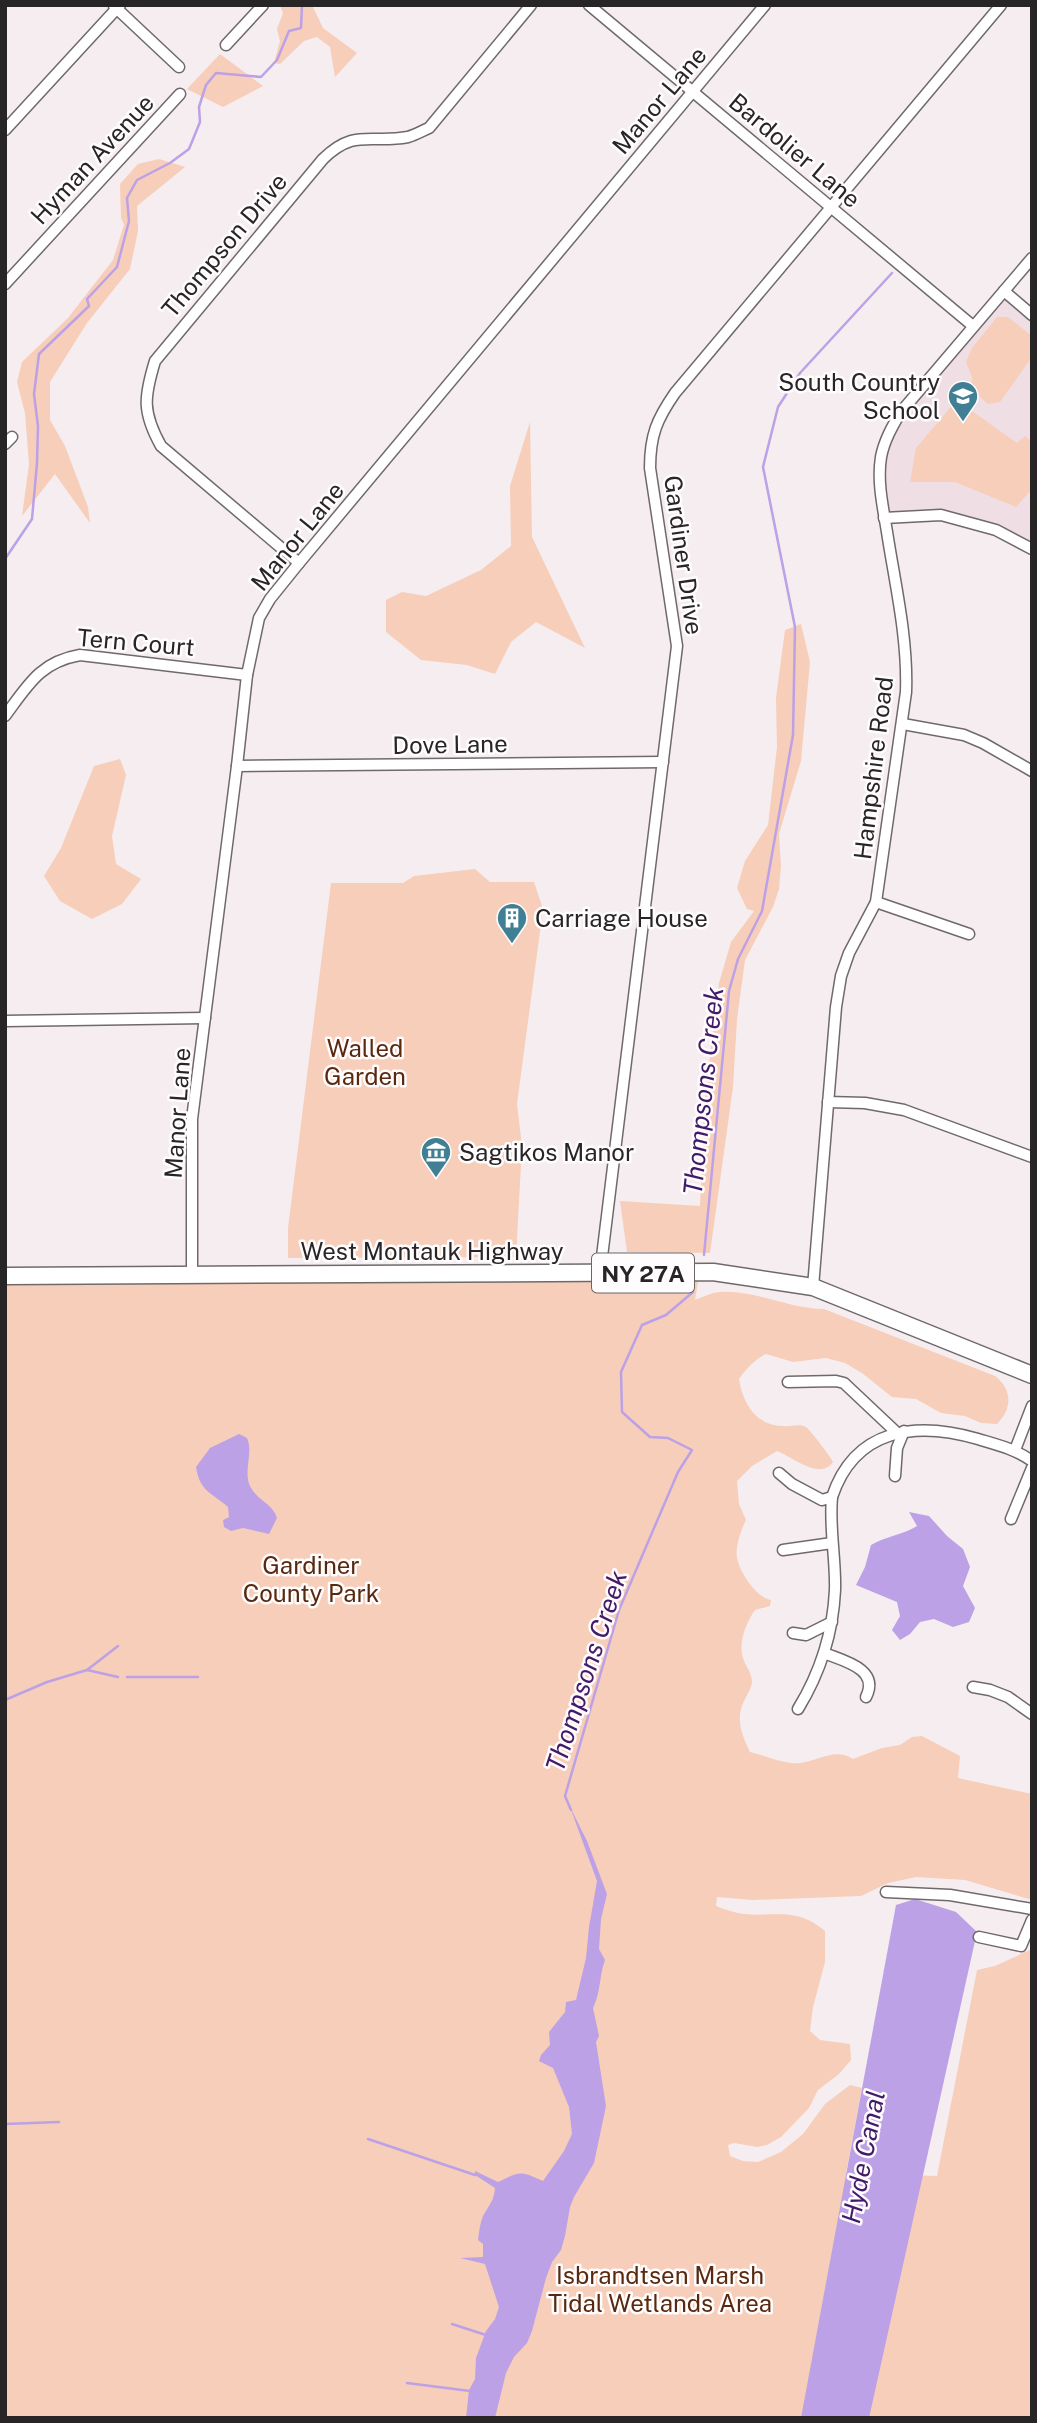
<svg xmlns="http://www.w3.org/2000/svg" width="1037" height="2423" viewBox="0 0 1037 2423" font-family="'Public Sans',sans-serif">
  <rect width="100%" height="100%" fill="#f5edf0"/>
  <path fill="#efdfe4" d="M1004 291 1032 315V549L996 530 941 515 884 518 879 481 889 432Z"/>
  <g fill="#f7ceba">
    <path d="M280 5H312L323 28 357 53 335 77 330 47 317 37 304 41 280 64 274 63 280 41 277 29 283 13Z"/>
    <path d="M220 54 263 86 223 107 187 89Z"/>
    <path d="M159 159 185 167 137 206 138 231 130 269 87 323 50 382V420L65 446 88 507 90 523 55 474 22 516 29 464 25 413 17 382 22 362 68 318 113 260 124 225 121 218 120 184 138 164Z"/>
    <path d="M997 317H1008L1032 336V357L1000 402 988 404 971 389 972 377 966 362 972 348Z"/>
    <path d="M960 396 966 397 977 405 972 411 1017 443 1025 436 1032 442V489L1016 507 955 482H910L916 448Z"/>
    <path d="M530 422 532 537 585 648 536 622 511 642 495 674 467 665 421 660 386 632V600L402 592 426 596 481 570 511 546 510 486Z"/>
    <path d="M801 624 810 662 801 761 779 834 781 866 779 889 773 907 745 960 737 1019 733 1087 710 1253 627 1252 620 1201 700 1206 704 1105 719 983 731 942 754 911 747 909 737 888 745 861 768 825 777 747 776 698 785 630Z"/>
    <path d="M120 759 126 775 112 836 116 864 141 879 122 904 92 919 60 901 44 876 61 848 94 766Z"/>
    <path d="M475 869 490 882H534L543 909 517 1104 522 1146 516 1257 288 1258V1228L295 1172 331 883H403L414 876Z"/>
    <path d="M700 1270 695 1300C703 1297 712 1292 721 1292 756 1290 790 1309 824 1309L995 1376C1012 1389 1013 1408 997 1424L981 1423 965 1416 941 1413 916 1399 892 1397 862 1373 845 1363 826 1358 793 1362 766 1354C755 1359 746 1369 739 1379 743 1404 756 1426 784 1426 791 1427 799 1423 806 1427 811 1431 831 1457 833 1462 820 1481 793 1457 777 1451L752 1466 737 1481 739 1504 746 1520C741 1530 735 1547 737 1558 740 1573 756 1597 771 1600L770 1606 755 1610C746 1623 737 1644 744 1661 747 1668 751 1672 752 1681 752 1688 747 1694 744 1701 735 1719 742 1735 750 1752 763 1755 787 1765 800 1763 818 1761 836 1747 853 1759L882 1748 900 1745 912 1737 922 1736 960 1756 958 1778 1032 1794V1900L965 1880 916 1877 888 1883 861 1896 753 1900 717 1897 716 1906C724 1909 735 1913 744 1914 777 1917 796 1907 825 1931V1962L813 2007 810 2031 820 2040 850 2044 851 2060 839 2074 818 2090 809 2108 781 2137 767 2145 757 2147 734 2143 728 2145 730 2156 743 2161 758 2162 781 2152 803 2134 825 2104 850 2085 862 2088 846 2173 937 2176 977 1970 995 1966 1032 1949V2418H5V1276Z"/>
  </g>
  <g fill="#bca1e6">
    <path d="M239 1434 247 1438C254 1454 242 1472 251 1488 259 1501 273 1504 277 1518L269 1534 243 1528 231 1531 224 1527 223 1520 229 1517 228 1507C211 1492 200 1492 196 1467L210 1448Z"/>
    <path d="M909 1512 929 1516 947 1536 963 1549 970 1567 963 1586 975 1608 969 1622 953 1627 934 1619 920 1622 910 1634 900 1640 892 1630 900 1616 897 1602 856 1585 865 1567 871 1545C886 1536 903 1535 917 1526Z"/>
    <path d="M570 1807 587 1841 607 1894 601 1919 599 1949 605 1960C599 1976 601 1992 593 2008L599 2036 596 2042 606 2106 594 2163 574 2197 570 2207 565 2236 561 2250 552 2262 546 2278 532 2331 527 2343 514 2357 506 2373 495 2418H466L469 2390 475 2379 476 2358 486 2331 495 2319 499 2307 485 2264 460 2258 483 2257V2244L478 2240C479 2232 480 2223 483 2216 489 2205 494 2201 495 2188L475 2175V2171L498 2182C521 2171 520 2171 543 2181L564 2151 572 2134 569 2107 553 2068 539 2061 541 2055 550 2045 549 2032 565 2012 566 2002 576 2000 586 1958 589 1927 597 1881Z"/>
    <path d="M915 1899 956 1912 977 1932 869 2418H801L896 1905Z"/>
  </g>
  <g fill="none" stroke-linecap="round" stroke-linejoin="round">
    <g stroke="#bca1e6" stroke-width="2.5">
      <path d="M5 559 32 519 37 463 38 426 34 394 39 354 89 306 87 299 117 267 129 221 127 198 137 180 170 163 189 149 200 122 199 107 206 85 216 73 261 77 277 60 289 31 301 28 302 5"/>
      <path d="M704 1255 729 991 738 959 762 911 793 735 795 627 763 467 778 407 800 373 892 273"/>
      <path d="M87 1670 118 1646"/>
      <path d="M127 1677H198"/>
      <path d="M5 1700 47 1682 87 1670 118 1677"/>
      <path d="M571 1810 565 1796 619 1610 678 1472 692 1450 668 1438 650 1437 622 1412 621 1372 642 1325 666 1315 693 1292"/>
      <path d="M5 2124 59 2122"/>
      <path d="M368 2139 475 2175"/>
      <path d="M452 2324 489 2336"/>
      <path d="M407 2383 470 2391"/>
    </g>
    <g stroke="#70696b" stroke-width="13">
      <g id="minor">
        <path d="M589 5 973 326"/>
        <path d="M114 6 179 67"/>
        <path d="M226 45 263 5"/>
        <path d="M5 130 120 5"/>
        <path d="M5 284 180 94"/>
        <path d="M1004 291 1032 315"/>
        <path d="M5 444 12 437"/>
        <path d="M884 518 941 515 996 530 1032 549"/>
        <path d="M299 563 161 446C142 412 144 397 155 361L323 159C355 128 370 144 408 137 415 135 422 131 429 128L531 5"/>
        <path d="M5 716C28 685 40 662 80 655L247 675"/>
        <path d="M903 724 964 735 983 743 1032 771"/>
        <path d="M237 766 663 762"/>
        <path d="M876 902 969 934"/>
        <path d="M5 1021 205 1018"/>
        <path d="M828 1102 865 1103 904 1110 1032 1157"/>
        <path d="M600 1273 677 646 650 468C650 435 657 419 675 393L1001 5"/>
        <path d="M192 1275V1119L237 766 247 675 259 618 270 599 299 563 765 5"/>
        <path d="M813 1287 836 1007 841 976 849 953 876 902 906 692C908 638 895 584 887 532 883 507 877 482 881 457 884 441 892 427 900 413L1032 258"/>
        <path d="M788 1382 836 1381 844 1383 896 1432"/>
        <path d="M1015 1450 1032 1406"/>
        <path d="M779 1473 792 1484 822 1500 832 1497"/>
        <path d="M895 1476 897 1448 904 1431"/>
        <path d="M1011 1519 1032 1468"/>
        <path d="M783 1550 832 1543"/>
        <path d="M793 1633 806 1635 832 1622"/>
        <path d="M824 1653C844 1661 880 1669 866 1697"/>
        <path d="M973 1687 990 1690 1008 1697 1032 1714"/>
        <path d="M798 1709C820 1673 833 1633 835 1590 836 1559 829 1528 832 1497 855 1428 916 1421 978 1439 998 1445 1015 1449 1032 1461"/>
        <path d="M886 1892 950 1895 1032 1909"/>
        <path d="M979 1937 1021 1946 1032 1920"/>
      </g>
    </g>
    <g stroke="#70696b" stroke-width="19">
      <path id="primary" d="M5 1276 713 1272 813 1287 1032 1375"/>
    </g>
    <use href="#minor" stroke="#fff" stroke-width="10"/>
    <use href="#primary" stroke="#fff" stroke-width="16"/>
  </g>
  <defs>
    <g id="school-pin" transform="scale(1.575)"><path d="M0 17L-7.5 6A9.5 9.5 0 1 1 7.5 6Z" fill="#417f95" stroke="#fffcfd"/><path d="M0-5L7-2L0 1L-7-2ZM-4 1L0 2.5L4 1V4Q0 6-4 4Z" fill="#fff"/></g>
    <g id="building-pin" transform="scale(1.575)"><path d="M0 17L-7.5 6A9.5 9.5 0 1 1 7.5 6Z" fill="#417f95" stroke="#fffcfd"/><path d="M-4-6H4V6H1V3H-1V6H-4ZM-2.5-4.3h1.7v1.8h-1.7ZM.8-4.3h1.7v1.8H.8ZM-2.5-1h1.7V.8h-1.7ZM.8-1h1.7V.8H.8Z" fill="#fff"/></g>
    <g id="museum-pin" transform="scale(1.575)"><path d="M0 17L-7.5 6A9.5 9.5 0 1 1 7.5 6Z" fill="#417f95" stroke="#fffcfd"/><path d="M0-6L6-3V-2H-6V-3ZM-5-1h2V3h-2ZM-1-1h2V3h-2ZM3-1h2V3H3ZM-6 4H6V6H-6Z" fill="#fff"/></g>
  </defs>
  <g fill-rule="evenodd">
    <use href="#school-pin" x="963" y="396"/>
    <use href="#building-pin" x="512" y="918"/>
    <use href="#museum-pin" x="436" y="1152"/>
  </g>
  <g text-anchor="middle" dominant-baseline="central" stroke-width="5" stroke-linejoin="round" paint-order="stroke">
    <rect fill="#fffcfd" stroke="#686666" stroke-width="2" x="592" y="1253.5" width="102" height="39" rx="5"/>
    <g font-size="23" font-weight="bold" fill="#282526">
      <text x="643" y="1273">NY 27A</text>
    </g>
    <g font-size="24" fill="#282526" stroke="#fffcfd">
      <text transform="translate(659 100) rotate(-50)">Manor Lane</text>
      <text transform="translate(795 150) rotate(40)">Bardolier Lane</text>
      <text transform="translate(92 159) rotate(-47)">Hyman Avenue</text>
      <text transform="translate(224 245) rotate(-50)">Thompson Drive</text>
      <text transform="translate(297 536) rotate(-51)">Manor Lane</text>
      <text transform="translate(684 555) rotate(82)">Gardiner Drive</text>
      <text transform="translate(136 642) rotate(5)">Tern Court</text>
      <text transform="translate(450 744) rotate(-1)">Dove Lane</text>
      <text transform="translate(873 768) rotate(-83)">Hampshire Road</text>
      <text transform="translate(177 1113) rotate(-86)">Manor Lane</text>
      <text x="432" y="1251">West Montauk Highway</text>
    </g>
    <g font-size="24" fill="#282526" stroke="#fffcfd" text-anchor="start">
      <text x="940" y="382" text-anchor="end">South Country<tspan x="940" dy="28">School</tspan></text>
      <text x="535" y="918">Carriage House</text>
      <text x="459" y="1152">Sagtikos Manor</text>
    </g>
    <g font-size="24" fill="#58290e" stroke="#fffcfd">
      <text x="365" y="1048">Walled<tspan x="365" dy="28">Garden</tspan></text>
      <text x="311" y="1565">Gardiner<tspan x="311" dy="28">County Park</tspan></text>
      <text x="660" y="2275">Isbrandtsen Marsh<tspan x="660" dy="28">Tidal Wetlands Area</tspan></text>
    </g>
    <g font-size="26" font-style="italic" fill="#421a6a" stroke="#fffcfd">
      <text transform="translate(703 1091) rotate(-84)">Thompsons Creek</text>
      <text transform="translate(586 1671) rotate(-72)">Thompsons Creek</text>
      <text transform="translate(863 2157) rotate(-79)">Hyde Canal</text>
    </g>
  </g>
  <rect width="1037" height="2423" fill="none" stroke="#282526" stroke-width="14"/>
</svg>
